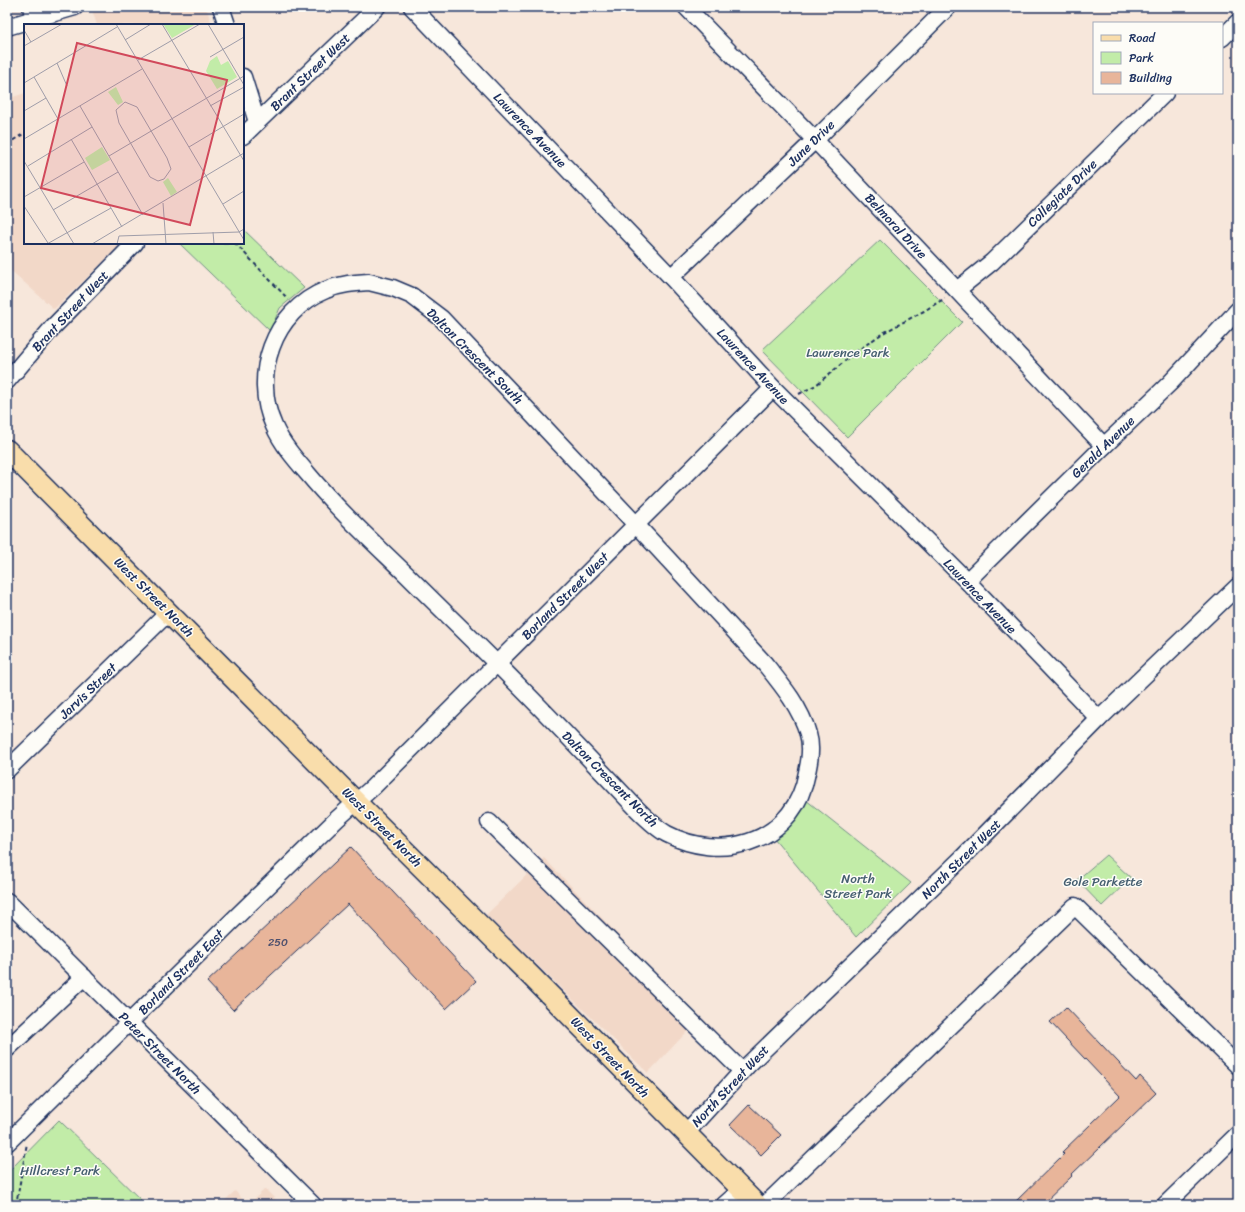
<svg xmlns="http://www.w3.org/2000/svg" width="1245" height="1212" viewBox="0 0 1245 1212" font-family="Sriracha,sans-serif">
  <rect width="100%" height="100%" fill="#f7e7db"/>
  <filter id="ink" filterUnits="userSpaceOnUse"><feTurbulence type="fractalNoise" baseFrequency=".025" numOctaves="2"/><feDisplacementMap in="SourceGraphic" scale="8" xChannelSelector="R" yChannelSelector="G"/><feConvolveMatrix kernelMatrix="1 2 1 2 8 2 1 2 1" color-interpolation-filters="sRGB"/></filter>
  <g filter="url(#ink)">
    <g fill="#f2d8c8">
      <path d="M91 7H206L212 25H97Z"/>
      <path d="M25 93V243H123L54 309 7 267V99Z"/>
      <path d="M544 858 699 1019 648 1073 486 915Z"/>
      <path d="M265 1189 281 1205H248Z"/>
      <path d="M235 1191 248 1205H220Z"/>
    </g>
    <g fill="#c2eca8" stroke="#6e8e83">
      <path d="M243 229 304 288 280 308 270 331 179 243H243Z"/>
      <path d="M880 240 962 322 847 437 762 350Z"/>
      <path d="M806 800 911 883 856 937 774 838Z"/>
      <path d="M1106 855 1131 878 1102 906 1077 880Z"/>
      <path d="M59 1120 146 1205H7V1173Z"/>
    </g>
    <g fill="#e8b59a" stroke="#1b2f5e">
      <path d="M351 847 476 981 446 1009 348 904 233 1010 207 982Z"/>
      <path d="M1066 1007 1136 1081 1140 1076 1156 1093 1071 1175 1072 1176 1042 1205H1012L1064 1154 1062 1152 1120 1096 1050 1022Z"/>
      <path d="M749 1105 781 1135 761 1155 730 1125Z"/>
    </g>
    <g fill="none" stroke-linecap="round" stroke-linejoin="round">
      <g stroke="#1b2f5e" stroke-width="19">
        <g id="minor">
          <path d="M221 7 227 25"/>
          <path d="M412 7 671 277 773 388 967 581 1099 719"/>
          <path d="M686 7 815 140 1104 446"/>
          <path d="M34 19 75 7"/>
          <path d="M7 27 34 19 31 7"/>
          <path d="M1222 38 1238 22"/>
          <path d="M243 77 257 122"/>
          <path d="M243 136 377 7"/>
          <path d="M671 277 815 140 948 7"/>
          <path d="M369 282 393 288 412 296 441 318 628 516 765 664C782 685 801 708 808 734 813 750 808 769 804 785 786 845 719 861 667 834 656 828 646 818 637 809 596 766 556 723 514 681 479 645 442 610 406 574 373 542 338 510 308 474 295 459 282 444 274 426 251 376 273 311 326 290 340 284 354 283 369 282Z"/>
          <path d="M957 290 992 262 1165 93"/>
          <path d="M7 381 53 327 135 243"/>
          <path d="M967 581 1104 446 1170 383 1238 310"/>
          <path d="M7 770 169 612"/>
          <path d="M489 822 742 1071"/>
          <path d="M7 901 313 1205"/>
          <path d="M7 1049 84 977"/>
          <path d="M685 1134 747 1066 962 858 1099 719 1238 586"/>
          <path d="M7 1143 230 923 337 819 373 787 773 388"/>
          <path d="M724 1205 741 1190"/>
          <path d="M765 1205 1075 906 1238 1066"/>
          <path d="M1165 1205 1238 1134"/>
        </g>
      </g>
      <g stroke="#1b2f5e" stroke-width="23">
        <path id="major" d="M7 450 366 812 532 977 757 1205"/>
      </g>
      <g stroke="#1b2f5e" stroke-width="2" stroke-dasharray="4 3" stroke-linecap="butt">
        <path d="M7 144 25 133"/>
        <path d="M235 243 288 299"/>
        <path d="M799 394 816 385 857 351 883 333 924 311 945 298"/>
        <path d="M16 1205 27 1143"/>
      </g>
      <use href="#minor" stroke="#fdfcf7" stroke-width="16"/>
      <use href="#major" stroke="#f9ddab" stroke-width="20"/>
    </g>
  </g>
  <g text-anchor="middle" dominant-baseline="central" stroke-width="3" stroke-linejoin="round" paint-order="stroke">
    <g font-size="11" fill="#4e506d">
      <text x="278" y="942">250</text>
    </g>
    <g font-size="13" fill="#1b2f5e" stroke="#fdfcf7">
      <text transform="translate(310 72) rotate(-44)">Brant Street West</text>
      <text transform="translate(530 130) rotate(46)">Lawrence Avenue</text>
      <text transform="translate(811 143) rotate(-44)">June Drive</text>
      <text transform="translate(1062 193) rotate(-44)">Collegiate Drive</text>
      <text transform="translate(896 226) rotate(47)">Belmoral Drive</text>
      <text transform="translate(70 311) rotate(-47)">Brant Street West</text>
      <text transform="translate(475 356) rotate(45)">Dalton Crescent South</text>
      <text transform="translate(753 366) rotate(47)">Lawrence Avenue</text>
      <text transform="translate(1103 447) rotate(-44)">Gerald Avenue</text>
      <text transform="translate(565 596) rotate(-45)">Borland Street West</text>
      <text transform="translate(980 596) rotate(46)">Lawrence Avenue</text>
      <text transform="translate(154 597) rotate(45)">West Street North</text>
      <text transform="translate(88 691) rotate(-44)">Jarvis Street</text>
      <text transform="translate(610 779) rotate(45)">Dalton Crescent North</text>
      <text transform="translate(382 827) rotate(45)">West Street North</text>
      <text transform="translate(961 859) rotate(-45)">North Street West</text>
      <text transform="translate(181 972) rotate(-45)">Borland Street East</text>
      <text transform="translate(160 1053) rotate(45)">Peter Street North</text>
      <text transform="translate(610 1057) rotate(46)">West Street North</text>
      <text transform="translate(730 1086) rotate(-47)">North Street West</text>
    </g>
    <g font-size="13" fill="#455e70" stroke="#fdfcf7">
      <text x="848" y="352">Lawrence Park</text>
      <text x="858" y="878">North<tspan x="858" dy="15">Street Park</tspan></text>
      <text x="1103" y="881">Gole Parkette</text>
      <text x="60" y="1170">Hillcrest Park</text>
    </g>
  </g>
  <g transform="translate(24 24)">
    <rect width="220" height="220" fill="#f7e7db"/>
    <path d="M139 0H172L148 14ZM193 32 197 41 204 37 213 53 193 65 182 47 186 37ZM92 63 99 78 94 81 84 68ZM78 123 86 136 68 146 61 134ZM144 154 153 168 147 172 139 158Z" fill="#c2eca8"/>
    <path fill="none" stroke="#9f9da9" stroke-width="1" d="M92 0 220 216M138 0 220 137M184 0 220 61M0 6 7 18M101 16 127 0M0 22 38 0M186 33 220 13M114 36 176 0M33 39 43 62M10 53 34 95M0 59 93 3M101 78 113 83 143 134 147 145 140 155 134 157 126 153 95 99 92 86ZM56 82 119 191M186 82 220 63M0 87 22 74M0 115 118 45M47 115 98 203M165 123 220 90M85 132 220 52M0 137 50 220M4 142 68 103M0 173 60 138M139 179 142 220M199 180 220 167M0 182 24 219M29 186 94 148M189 208 190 220M23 220 87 184M68 220 220 129M93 220 95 212 215 208 220 205"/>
    <path fill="#d1495b" fill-opacity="0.15" stroke="#d1495b" stroke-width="2" d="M53 19 203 56 166 201 17 164Z"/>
    <rect width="220" height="220" fill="none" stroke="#1b2f5e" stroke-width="2"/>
  </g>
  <rect width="1245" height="1212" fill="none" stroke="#fdfcf7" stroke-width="24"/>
  <rect x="12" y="12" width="1221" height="1188" fill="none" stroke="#1b2f5e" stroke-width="1.5" filter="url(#ink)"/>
  <rect x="1093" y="22" width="130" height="72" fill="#fdfcf7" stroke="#a3aaba"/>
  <rect x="1101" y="35" width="20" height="6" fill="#f9ddab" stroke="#a3aaba"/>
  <text x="1129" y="42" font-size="12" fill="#1b2f5e">Road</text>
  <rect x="1101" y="52" width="20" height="12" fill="#c2eca8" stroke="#a3aaba"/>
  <text x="1129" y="62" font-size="12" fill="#1b2f5e">Park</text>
  <rect x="1101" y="72" width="20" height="12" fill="#e8b59a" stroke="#a3aaba"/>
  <text x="1129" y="82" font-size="12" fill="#1b2f5e">Building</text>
</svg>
